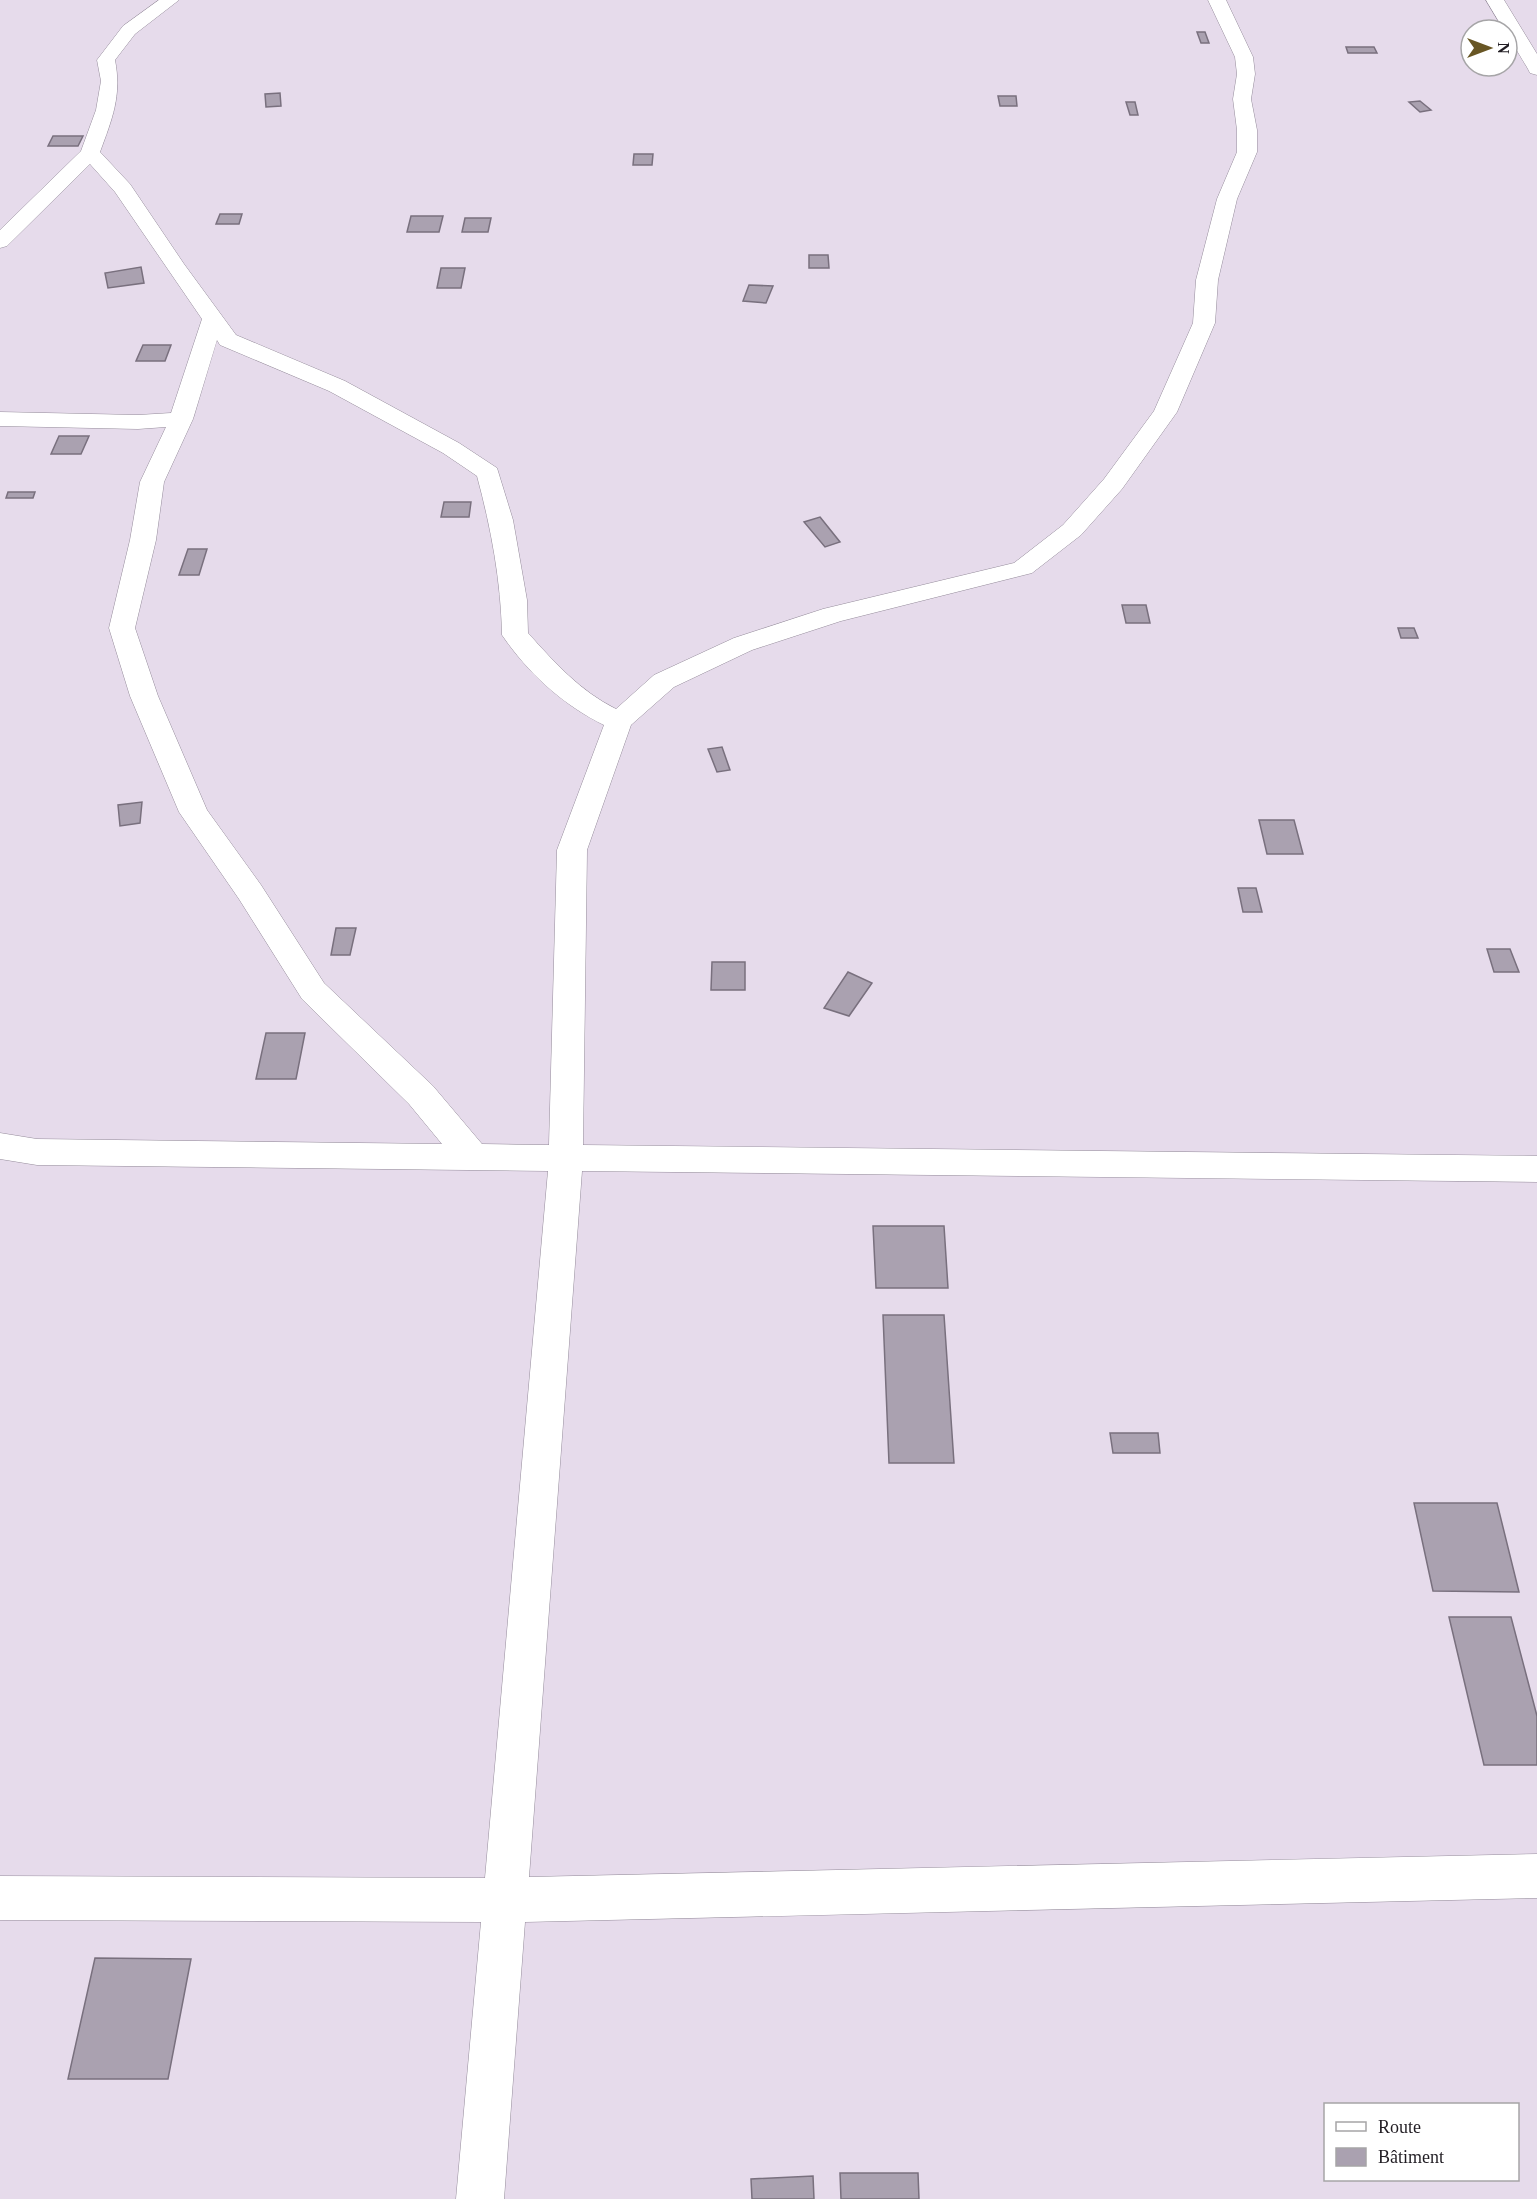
<svg xmlns="http://www.w3.org/2000/svg" width="1537" height="2199" viewBox="0 0 1537 2199" font-family="'Times New Roman',serif">
  <rect width="100%" height="100%" fill="#e6dbeb"/>
  <g fill="#aaa1b0" stroke="#79707e" stroke-width="1.5">
    <path d="M1197 32H1205L1209 43H1201Z"/>
    <path d="M1346 47H1374L1377 53H1348Z"/>
    <path d="M280 93 281 106 266 107 265 94Z"/>
    <path d="M998 96H1016L1017 106H1000Z"/>
    <path d="M1420 101 1431 110 1420 112 1409 102Z"/>
    <path d="M1126 102H1135L1138 115H1130Z"/>
    <path d="M53 136H83L78 146H48Z"/>
    <path d="M634 154H653L652 165H633Z"/>
    <path d="M220 214H242L239 224H216Z"/>
    <path d="M411 216H443L439 232H407Z"/>
    <path d="M465 218H491L488 232H462Z"/>
    <path d="M809 255H828L829 268H809Z"/>
    <path d="M141 267 144 283 108 288 105 273Z"/>
    <path d="M441 268H465L461 288H437Z"/>
    <path d="M749 285 773 286 766 303 743 301Z"/>
    <path d="M143 345H171L165 361H136Z"/>
    <path d="M59 436H89L81 454H51Z"/>
    <path d="M8 492H35L33 498H6Z"/>
    <path d="M444 502H471L469 517H441Z"/>
    <path d="M820 517 840 542 825 547 804 522Z"/>
    <path d="M188 549H207L199 575H179Z"/>
    <path d="M1122 605H1146L1150 623H1126Z"/>
    <path d="M1398 628H1414L1418 638H1401Z"/>
    <path d="M722 747 730 770 717 772 708 749Z"/>
    <path d="M142 802 140 823 120 826 118 805Z"/>
    <path d="M1259 820H1294L1303 854H1267Z"/>
    <path d="M1238 888H1256L1262 912H1243Z"/>
    <path d="M336 928H356L350 955H331Z"/>
    <path d="M1487 949H1510L1519 972H1494Z"/>
    <path d="M712 962H745V990H711Z"/>
    <path d="M848 972 872 983 849 1016 824 1008Z"/>
    <path d="M266 1033H305L296 1079H256Z"/>
    <path d="M873 1226H944L948 1288H876Z"/>
    <path d="M883 1315H944L954 1463H889Z"/>
    <path d="M1110 1433H1158L1160 1453H1113Z"/>
    <path d="M1414 1503H1497L1519 1592 1433 1591Z"/>
    <path d="M1449 1617H1511L1537 1716V1765H1484Z"/>
    <path d="M95 1958 191 1959 168 2079H68Z"/>
    <path d="M840 2173H918L919 2199H841Z"/>
    <path d="M813 2176 814 2199H752L751 2179Z"/>
  </g>
  <g fill="none" stroke-linecap="round" stroke-linejoin="round">
    <g stroke="#958c9b" stroke-width="1">
      <path id="minor" d="M159 0H179L135 34 115 60C122 96 112 119 100 152L130 184 184 264 236 335 345 381 459 443 497 468 513 520 527 600 528 633C555 663 580 691 616 709L654 675 734 638 823 609 1014 563 1063 525 1104 479 1154 411 1193 323 1196 280 1217 199 1237 152V130L1233 99 1237 74 1235 57 1208 0H1226L1253 57 1255 74 1251 99 1257 130V152L1237 199 1218 280 1215 323 1177 412 1122 489 1081 535 1032 573 841 621 752 650 674 687 631 725 587 850 583 1145 1537 1156V1182L582 1171 529 1877 1537 1854V1898L525 1922 504 2199H456L481 1922 0 1920V1876L485 1878 548 1171 37 1165 0 1159V1133L37 1139 442 1144 409 1104 302 999 239 899 179 812 130 696 109 628 130 540 140 482 166 427 138 429 0 426V412L138 415 171 413 202 319 115 192 90 164 7 246 0 248V230L81 151 96 110 101 81 97 60 123 26ZM217 340 220 345 329 391 443 453 477 476C491 528 501 581 502 635 528 673 563 705 604 725L557 850 549 1145 482 1144 433 1086 324 983 261 885 207 810 158 696 135 628 156 540 164 482 193 419Z"/>
    </g>
    <g stroke="#958c9b" stroke-width="1">
      <path id="tertiary" d="M1486 0H1504L1537 54V75L1530 73 1528 69 1507 34V30H1504Z"/>
    </g>
    <use href="#minor" fill="#fff" fill-rule="evenodd"/>
    <use href="#tertiary" fill="#fff" fill-rule="evenodd"/>
  </g>
  <rect x="1324" y="2103" width="195" height="78" fill="#ffffff" stroke="#a6a5a7" stroke-width="1.5"/>
  <rect x="1336" y="2122" width="30" height="9" fill="#ffffff" stroke="#a6a5a7" stroke-width="1.5"/>
  <text x="1378" y="2133" font-size="18" fill="#211d23">Route</text>
  <rect x="1336" y="2148" width="30" height="18" fill="#aaa1b0" stroke="#a6a5a7" stroke-width="1.5"/>
  <text x="1378" y="2163" font-size="18" fill="#211d23">Bâtiment</text>
  <g transform="translate(1489 48) rotate(90)"><circle r="28" fill="#ffffff" stroke="#a6a5a7" stroke-width="1.5"/>
  <path d="M0-4.5L10 22L0 15L-10 22Z" fill="#685624"/>
  <text y="-9" font-size="16" font-weight="bold" text-anchor="middle" fill="#211d23">N</text>
  </g>
</svg>
